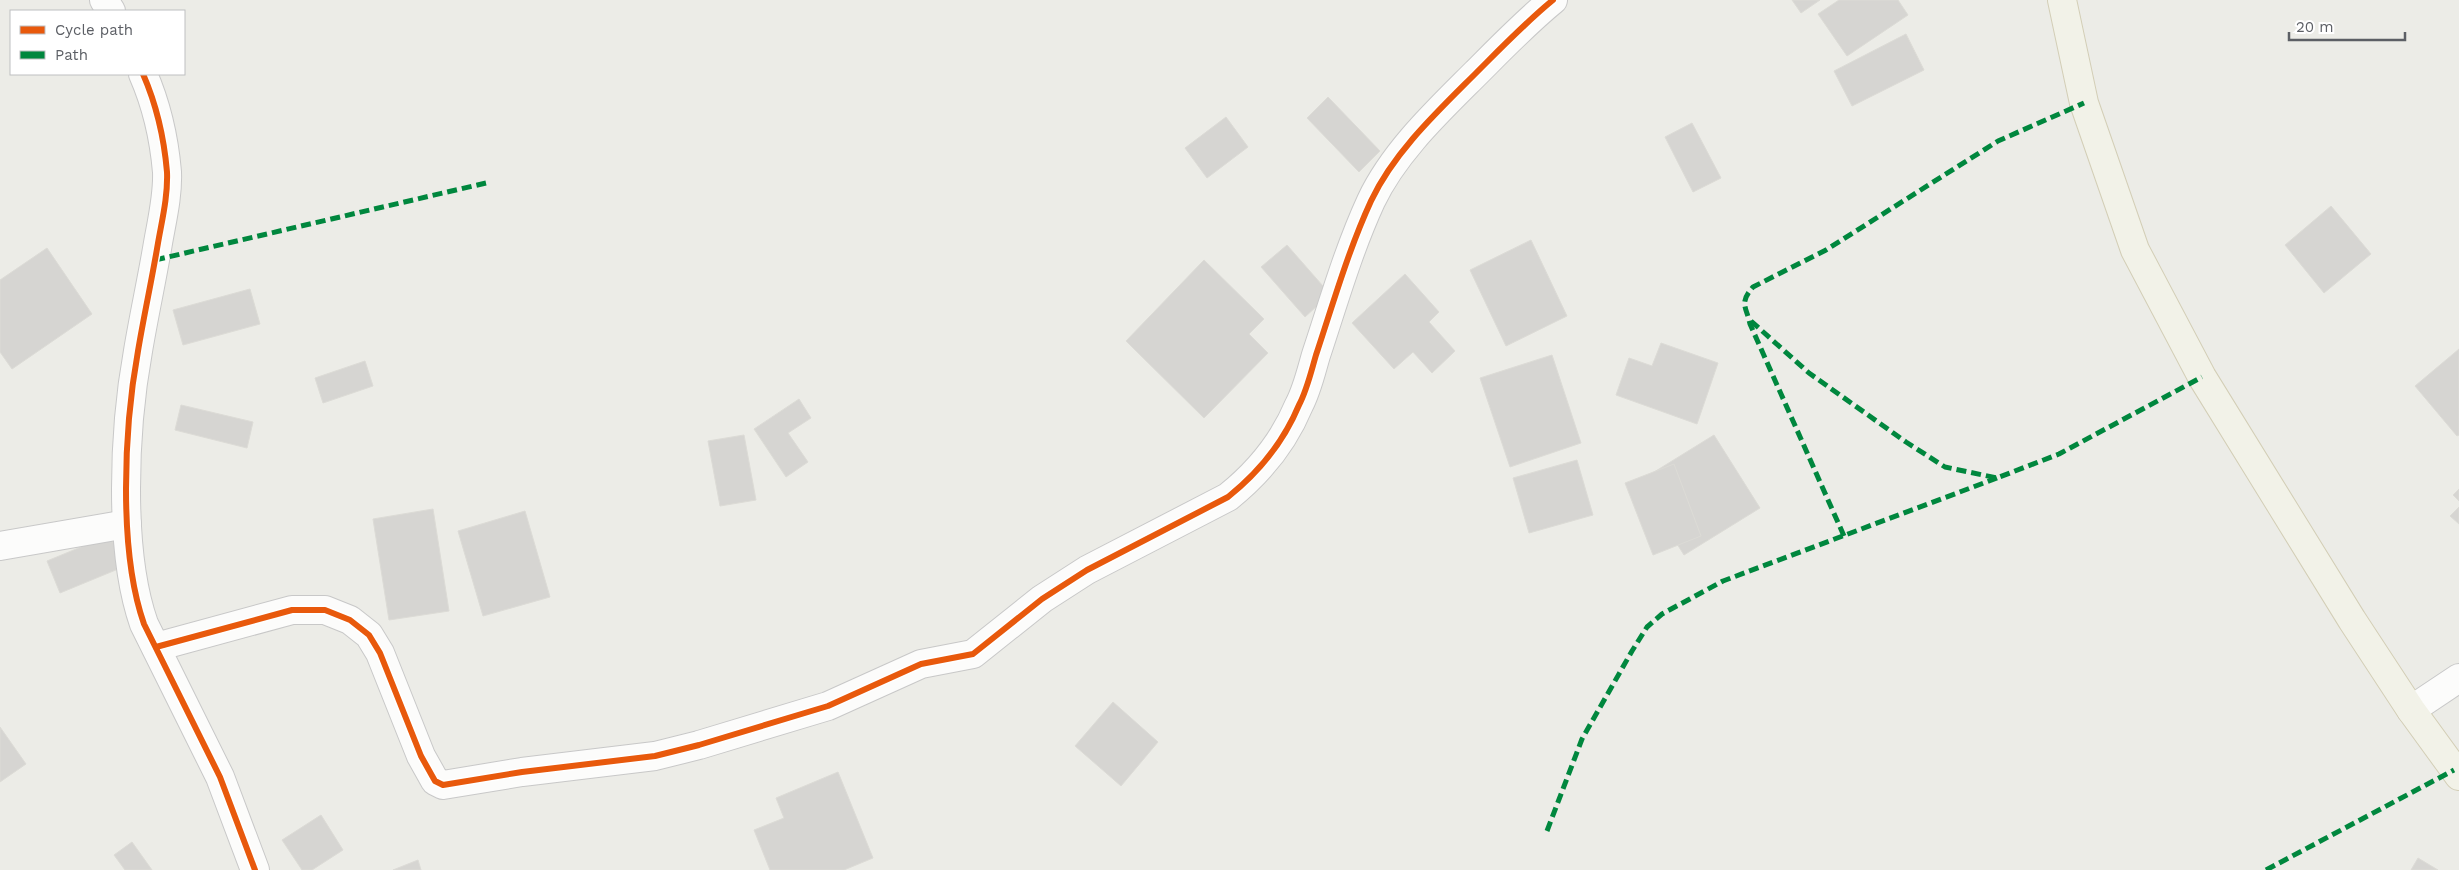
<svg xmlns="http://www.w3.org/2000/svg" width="2459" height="870" viewBox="0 0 2459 870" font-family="'Work Sans',sans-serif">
  <rect width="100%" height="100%" fill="#ecece7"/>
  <g fill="#d6d5d2" stroke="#dcdbd6">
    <path d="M1792 0H1820L1801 13Z"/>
    <path d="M1839 0H1898L1908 15 1847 56 1818 14Z"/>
    <path d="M1906 34 1924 70 1852 106 1834 71Z"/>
    <path d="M1328 97 1380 151 1359 172 1307 118Z"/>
    <path d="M1226 117 1248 147 1207 178 1185 148Z"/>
    <path d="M1692 123 1721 178 1693 192 1665 137Z"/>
    <path d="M2331 206 2371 254 2324 293 2285 245Z"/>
    <path d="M1531 240 1567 316 1506 346 1470 270Z"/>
    <path d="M1287 245 1330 294 1305 317 1261 267Z"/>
    <path d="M47 248 92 314 12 369 0 352V280Z"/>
    <path d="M1204 260 1264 319 1249 334 1268 353 1204 418 1126 341Z"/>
    <path d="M1405 274 1439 312 1429 322 1455 351 1432 373 1413 352 1394 369 1352 323Z"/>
    <path d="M250 289 260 324 183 345 173 310Z"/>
    <path d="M1661 343 1718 363 1697 424 1616 395 1629 358 1652 366Z"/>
    <path d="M2459 349V435L2457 436 2415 386Z"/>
    <path d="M1552 355 1581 443 1510 467 1480 378Z"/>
    <path d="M365 361 373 386 323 403 315 378Z"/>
    <path d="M799 399 811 418 788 433 808 462 786 477 754 429Z"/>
    <path d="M181 405 253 422 247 448 175 430Z"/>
    <path d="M744 435 756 500 720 506 708 441Z"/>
    <path d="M1714 435 1760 508 1684 555 1638 482Z"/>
    <path d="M1577 460 1593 515 1529 533 1513 478Z"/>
    <path d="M1674 464 1701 536 1653 555 1625 483Z"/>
    <path d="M2459 489V501L2453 495Z"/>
    <path d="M2459 507V524L2450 516Z"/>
    <path d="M433 509 449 611 389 620 373 519Z"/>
    <path d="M525 511 550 597 483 616 458 531Z"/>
    <path d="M110 535 123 567 60 593 47 561Z"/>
    <path d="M1113 702 1158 742 1121 786 1075 746Z"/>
    <path d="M0 727 26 764 0 782Z"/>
    <path d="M838 772 873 858 844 870H770L754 830 784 818 776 798Z"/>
    <path d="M321 815 343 850 312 870H302L282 840Z"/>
    <path d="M132 842 152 870H125L114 855Z"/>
    <path d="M2418 858 2438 870H2411Z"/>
    <path d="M418 860 421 870H393Z"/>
  </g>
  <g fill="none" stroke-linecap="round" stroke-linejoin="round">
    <g stroke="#c8c8c8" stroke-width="30">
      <g id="minor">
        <path d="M104 0 111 11"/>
        <path d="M143 74C157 106 164 137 167 172 168 196 162 220 158 243 152 279 144 315 138 351 124 428 118 550 144 624L220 777 255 870"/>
        <path d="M0 546 127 524"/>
        <path d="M156 647 292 610H325L350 620 369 635 380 653 421 756 435 781 443 785 522 772 655 756 699 745 828 706 921 664 973 654 1042 599 1087 570 1228 497C1258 473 1284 441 1299 405 1307 390 1311 372 1316 355 1333 304 1348 251 1371 201 1394 152 1438 111 1476 73 1501 48 1526 22 1553 0"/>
        <path d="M2411 710 2459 678"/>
      </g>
    </g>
    <g stroke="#d3ceb6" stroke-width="30">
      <path id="major" d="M2062 0 2084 103 2135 250 2202 377 2352 620 2411 710 2459 776"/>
    </g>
    <use href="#minor" stroke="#fcfcfb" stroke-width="28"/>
    <use href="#major" stroke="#f2f2e8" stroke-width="28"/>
    <g stroke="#00873e" stroke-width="5" stroke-dasharray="10 5" stroke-linecap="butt">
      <path d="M155 260 486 183"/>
      <path d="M1751 321 1809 373 1906 442 1945 467 1997 478 2059 454 2202 377"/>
      <path d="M1844 536 1750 324C1746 306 1739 303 1753 287L1826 250 1998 141 2084 103"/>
      <path d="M1547 831 1582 739 1632 651 1647 627 1662 614 1723 581 1997 478"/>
      <path d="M2266 870 2454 770"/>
    </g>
    <g stroke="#fff" stroke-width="9">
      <g id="cycleway">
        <path d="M143 74C157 106 164 137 167 172 168 196 162 220 158 243 152 279 144 315 138 351 124 428 118 550 144 624L220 777 255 870"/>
        <path d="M156 647 292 610H325L350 620 369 635 380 653 421 756 435 781 443 785 522 772 655 756 699 745 828 706 921 664 973 654 1042 599 1087 570 1228 497C1258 473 1284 441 1299 405 1307 390 1311 372 1316 355 1333 304 1348 251 1371 201 1394 152 1438 111 1476 73 1501 48 1526 22 1553 0"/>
      </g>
    </g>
    <use href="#cycleway" stroke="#e8590c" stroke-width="6"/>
  </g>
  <rect x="10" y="10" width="175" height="65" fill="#ffffff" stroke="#bebfc1"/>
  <rect x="20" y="26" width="25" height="8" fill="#e8590c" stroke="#bebfc1"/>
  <text x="55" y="35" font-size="15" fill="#5c5f65">Cycle path</text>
  <rect x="20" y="51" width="25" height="8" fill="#00873e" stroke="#bebfc1"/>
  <text x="55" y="60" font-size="15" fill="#5c5f65">Path</text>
  <path d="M2289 32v8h116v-8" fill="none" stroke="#5c5f65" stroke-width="2.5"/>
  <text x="2296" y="32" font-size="15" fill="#5c5f65" stroke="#ffffff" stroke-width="4" paint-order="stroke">20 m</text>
</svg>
